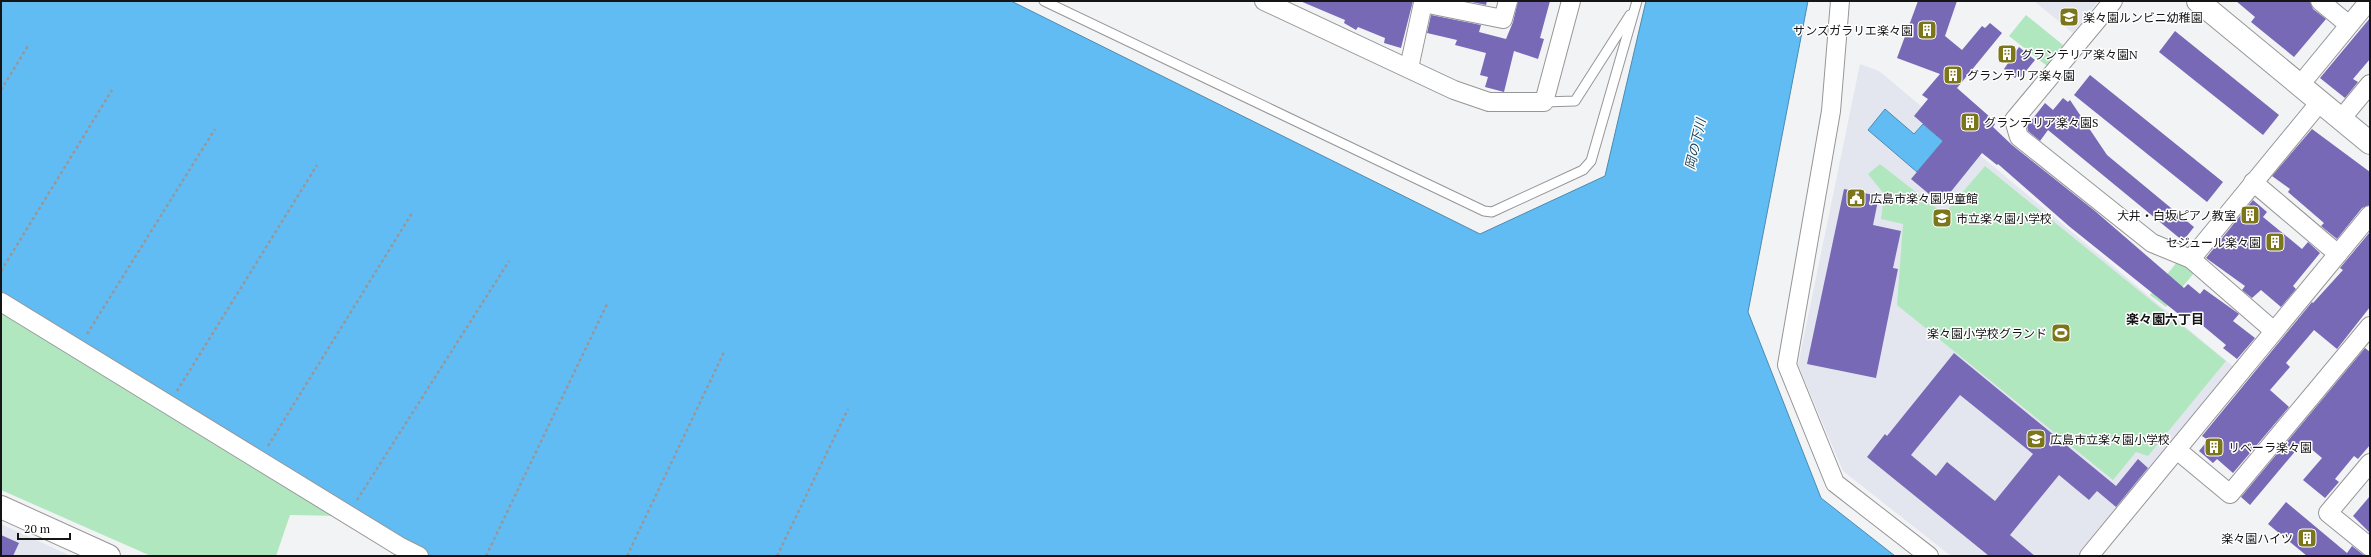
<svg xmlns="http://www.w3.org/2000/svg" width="2371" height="557" viewBox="0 0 2371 557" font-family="'PT Serif','Noto Sans JP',serif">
  <rect width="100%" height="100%" fill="#f2f3f5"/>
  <g fill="#e4e6ef">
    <path d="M2034 1H2098L2073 33Z"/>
    <path d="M1860 64 1879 71 2235 368 2081 556H1951L1843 471 1798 365Z"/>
    <path d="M1 524 71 556H1Z"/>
  </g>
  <g fill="#b1e7bf">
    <path d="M2026 15 2063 45 2047 66 2009 36Z"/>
    <path d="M1880 164 1944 214 1985 166 2226 361 2148 456 2136 452 2113 480 1897 305 1903 224 1881 219 1884 194 1868 174Z"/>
    <path d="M2178 261 2194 273 2166 307 2150 295Z"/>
    <path d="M1 310 339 516 290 515 276 556H151L1 490Z"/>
  </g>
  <g fill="#62bcf4" stroke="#4b8ab1">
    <path d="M1 1H1011L1480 234 1605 176 1646 1H1808L1748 312 1821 498 1895 556H427L1 294Z"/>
    <path d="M1885 109 1914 134 1923 124 1943 141 1917 172 1868 130Z"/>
  </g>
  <g fill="#7869b7" fill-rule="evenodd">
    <path d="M1300 1H1413L1401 48 1384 43 1385 38 1358 27 1356 30 1344 23 1345 20Z"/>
    <path d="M1467 1H1487L1486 5Z"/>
    <path d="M1518 1H1550L1540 38 1544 39 1538 59 1514 51 1504 92 1485 87 1488 77 1480 75 1486 53 1455 45 1457 40 1427 33 1431 15 1481 25 1479 32 1506 39 1513 22Z"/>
    <path d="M1918 1H1957L1945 36 1962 50 1982 26 1985 28 1990 23 2002 33 1957 88 1990 117 1989 119 1995 124 1993 127 2012 145 2095 211 2184 288 2188 284 2200 294 2204 289 2239 314 2233 321 2255 338 2237 359 2223 348 2226 345 2190 315 2186 320 2070 227 1998 164 1997 165 1982 153 1941 204 1911 179 1943 141 1914 116 1928 99 1922 95 1940 74 1897 58Z"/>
    <path d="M2236 1H2310L2313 9 2326 19 2294 57 2251 22 2255 17Z"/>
    <path d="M2370 18V59L2353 79 2358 82 2345 98 2320 78Z"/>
    <path d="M2175 31 2279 115 2263 135 2159 52Z"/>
    <path d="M2019 47 2035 60 2021 77 2018 75 2015 78 2004 69Z"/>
    <path d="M2090 75 2223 182 2207 202 2074 95Z"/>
    <path d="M2063 98 2068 102 2070 100 2107 155 2194 227 2183 241 2048 130 2040 141 2028 131 2027 126 2045 103 2053 110Z"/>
    <path d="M2312 129 2370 172V205L2362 208 2337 239 2321 226 2324 223 2288 192 2290 189 2272 176Z"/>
    <path d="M1844 189 1879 196 1873 225 1901 231 1893 268 1898 269 1876 378 1807 364Z"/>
    <path d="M2253 200 2267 212 2263 217 2302 249 2308 242 2320 253 2293 286 2296 289 2281 307 2261 290 2252 298 2242 290 2245 286 2206 258Z"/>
    <path d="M2370 232V307L2337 349 2314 330 2286 363 2290 367 2270 390 2289 407 2233 473 2217 459 2213 463 2199 451 2208 440 2202 436 2312 302 2313 303 2343 270 2340 268Z"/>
    <path d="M2365 348 2370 352V445L2358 459 2354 456 2335 479 2339 482 2325 498 2303 480 2322 458 2303 442 2250 505 2241 497Z"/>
    <path d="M1954 353 2116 486 2138 459 2148 468 2116 507 2097 491 2089 500 2059 475 2010 535 2035 556H1989L1867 457 1885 434 1887 436ZM1960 395 2033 454 1995 501 1947 462 1936 476 1911 455Z"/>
    <path d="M2370 496V533L2353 516Z"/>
    <path d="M2286 502 2347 553 2352 546 2365 556H2307L2268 524Z"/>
    <path d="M1 535 19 543 13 556H1Z"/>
  </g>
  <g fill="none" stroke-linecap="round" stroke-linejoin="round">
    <g stroke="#969698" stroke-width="11">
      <g id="lane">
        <path d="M1044 1 1484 211 1492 212 1583 170 1591 161 1637 1"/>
        <path d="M1544 102 1575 101 1630 15"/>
      </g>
    </g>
    <g stroke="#969698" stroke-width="20">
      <g id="street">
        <path d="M1264 1 1454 90 1489 102H1544L1571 1"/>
        <path d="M1840 1 1831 111 1787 365 1835 483 1929 556"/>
        <path d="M2113 1 2014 120 2019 137 2152 243 2191 259 2274 331"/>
        <path d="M2320 1 2349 25"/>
        <path d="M1409 68 1423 3 1503 19 1508 1"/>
        <path d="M2300 85 2369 1"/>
        <path d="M2341 119 2370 84"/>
        <path d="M2253 182 2338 254"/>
        <path d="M2191 259 2320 102"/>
        <path d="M1 302 399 546 419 556"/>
        <path d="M2177 450 2230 494 2370 326"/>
        <path d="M2370 463 2328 513 2370 547"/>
        <path d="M2089 556 2370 215"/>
      </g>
    </g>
    <g stroke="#969698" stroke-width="24">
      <g id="secondary">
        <path d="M2198 1 2370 143"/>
        <path d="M1 507 109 556"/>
      </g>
    </g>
    <g stroke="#979799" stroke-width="2.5" stroke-dasharray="3 3" stroke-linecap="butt">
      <path d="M1 90 29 44"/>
      <path d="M1 271 112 90"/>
      <path d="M87 334 215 129"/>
      <path d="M177 391 317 165"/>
      <path d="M268 446 412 213"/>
      <path d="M357 500 509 261"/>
      <path d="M486 556 608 302"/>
      <path d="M627 556 725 350"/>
      <path d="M777 556 848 409"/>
    </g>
    <use href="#lane" stroke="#fff" stroke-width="9"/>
    <use href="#street" stroke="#fff" stroke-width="18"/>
    <use href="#secondary" stroke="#fff" stroke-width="22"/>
  </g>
  <defs>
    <g id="school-square" transform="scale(1)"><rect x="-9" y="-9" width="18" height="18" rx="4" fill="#7c761a" stroke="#fff"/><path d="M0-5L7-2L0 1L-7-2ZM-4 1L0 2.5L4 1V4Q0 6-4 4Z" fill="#fff"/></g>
    <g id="building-square" transform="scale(1)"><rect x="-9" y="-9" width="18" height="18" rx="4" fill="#7c761a" stroke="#fff"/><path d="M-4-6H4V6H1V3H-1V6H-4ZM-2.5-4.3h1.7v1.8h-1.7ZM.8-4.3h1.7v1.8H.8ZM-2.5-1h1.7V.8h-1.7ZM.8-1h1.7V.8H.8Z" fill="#fff"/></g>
    <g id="civic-square" transform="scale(1)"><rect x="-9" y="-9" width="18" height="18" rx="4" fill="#7c761a" stroke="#fff"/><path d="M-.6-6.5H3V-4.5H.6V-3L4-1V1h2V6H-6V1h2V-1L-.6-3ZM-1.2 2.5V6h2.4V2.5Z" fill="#fff"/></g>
    <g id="stadium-square" transform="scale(1)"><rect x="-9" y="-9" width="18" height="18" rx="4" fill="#7c761a" stroke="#fff"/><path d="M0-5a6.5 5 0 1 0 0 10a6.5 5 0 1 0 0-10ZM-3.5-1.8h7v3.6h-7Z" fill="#fff"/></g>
  </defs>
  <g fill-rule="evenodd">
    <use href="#school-square" x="2069" y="17"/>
    <use href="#building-square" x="1927" y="30"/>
    <use href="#building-square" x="2007" y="54"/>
    <use href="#building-square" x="1953" y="75"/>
    <use href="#building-square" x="1970" y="122"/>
    <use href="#civic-square" x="1856" y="198"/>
    <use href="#building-square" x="2250" y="215"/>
    <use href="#school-square" x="1942" y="218"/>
    <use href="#building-square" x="2275" y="242"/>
    <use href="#stadium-square" x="2061" y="333"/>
    <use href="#school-square" x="2036" y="439"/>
    <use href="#building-square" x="2214" y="447"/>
    <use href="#building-square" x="2307" y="538"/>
  </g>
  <g text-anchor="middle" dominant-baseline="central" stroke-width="3" stroke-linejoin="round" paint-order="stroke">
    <g font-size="12" fill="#151516" stroke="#fff" text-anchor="start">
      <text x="2083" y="17">楽々園ルンビニ幼稚園</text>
      <text x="1913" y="30" text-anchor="end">サンズガラリエ楽々園</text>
      <text x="2021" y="54">グランテリア楽々園N</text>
      <text x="1967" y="75">グランテリア楽々園</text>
      <text x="1984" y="122">グランテリア楽々園S</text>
      <text x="1870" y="198">広島市楽々園児童館</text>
      <text x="2236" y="215" text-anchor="end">大井・白坂ピアノ教室</text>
      <text x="1956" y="218">市立楽々園小学校</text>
      <text x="2261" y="242" text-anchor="end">セジュール楽々園</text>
      <text x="2047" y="333" text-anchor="end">楽々園小学校グランド</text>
      <text x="2050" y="439">広島市立楽々園小学校</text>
      <text x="2228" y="447">リベーラ楽々園</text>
      <text x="2293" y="538" text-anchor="end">楽々園ハイツ</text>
    </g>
    <g font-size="13" font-style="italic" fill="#20465d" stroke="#fff">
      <text transform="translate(1695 144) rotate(-77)">岡の下川</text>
    </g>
    <g font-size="13" font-weight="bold" fill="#151516" stroke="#fff">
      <text x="2165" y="319">楽々園六丁目</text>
    </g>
  </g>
  <rect width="2371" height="557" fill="none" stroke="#151516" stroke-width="4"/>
  <path d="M18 533v6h52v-6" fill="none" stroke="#151516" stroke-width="2"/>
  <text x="24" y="533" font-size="12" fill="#151516" stroke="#ffffff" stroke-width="3" paint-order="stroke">20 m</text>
</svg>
